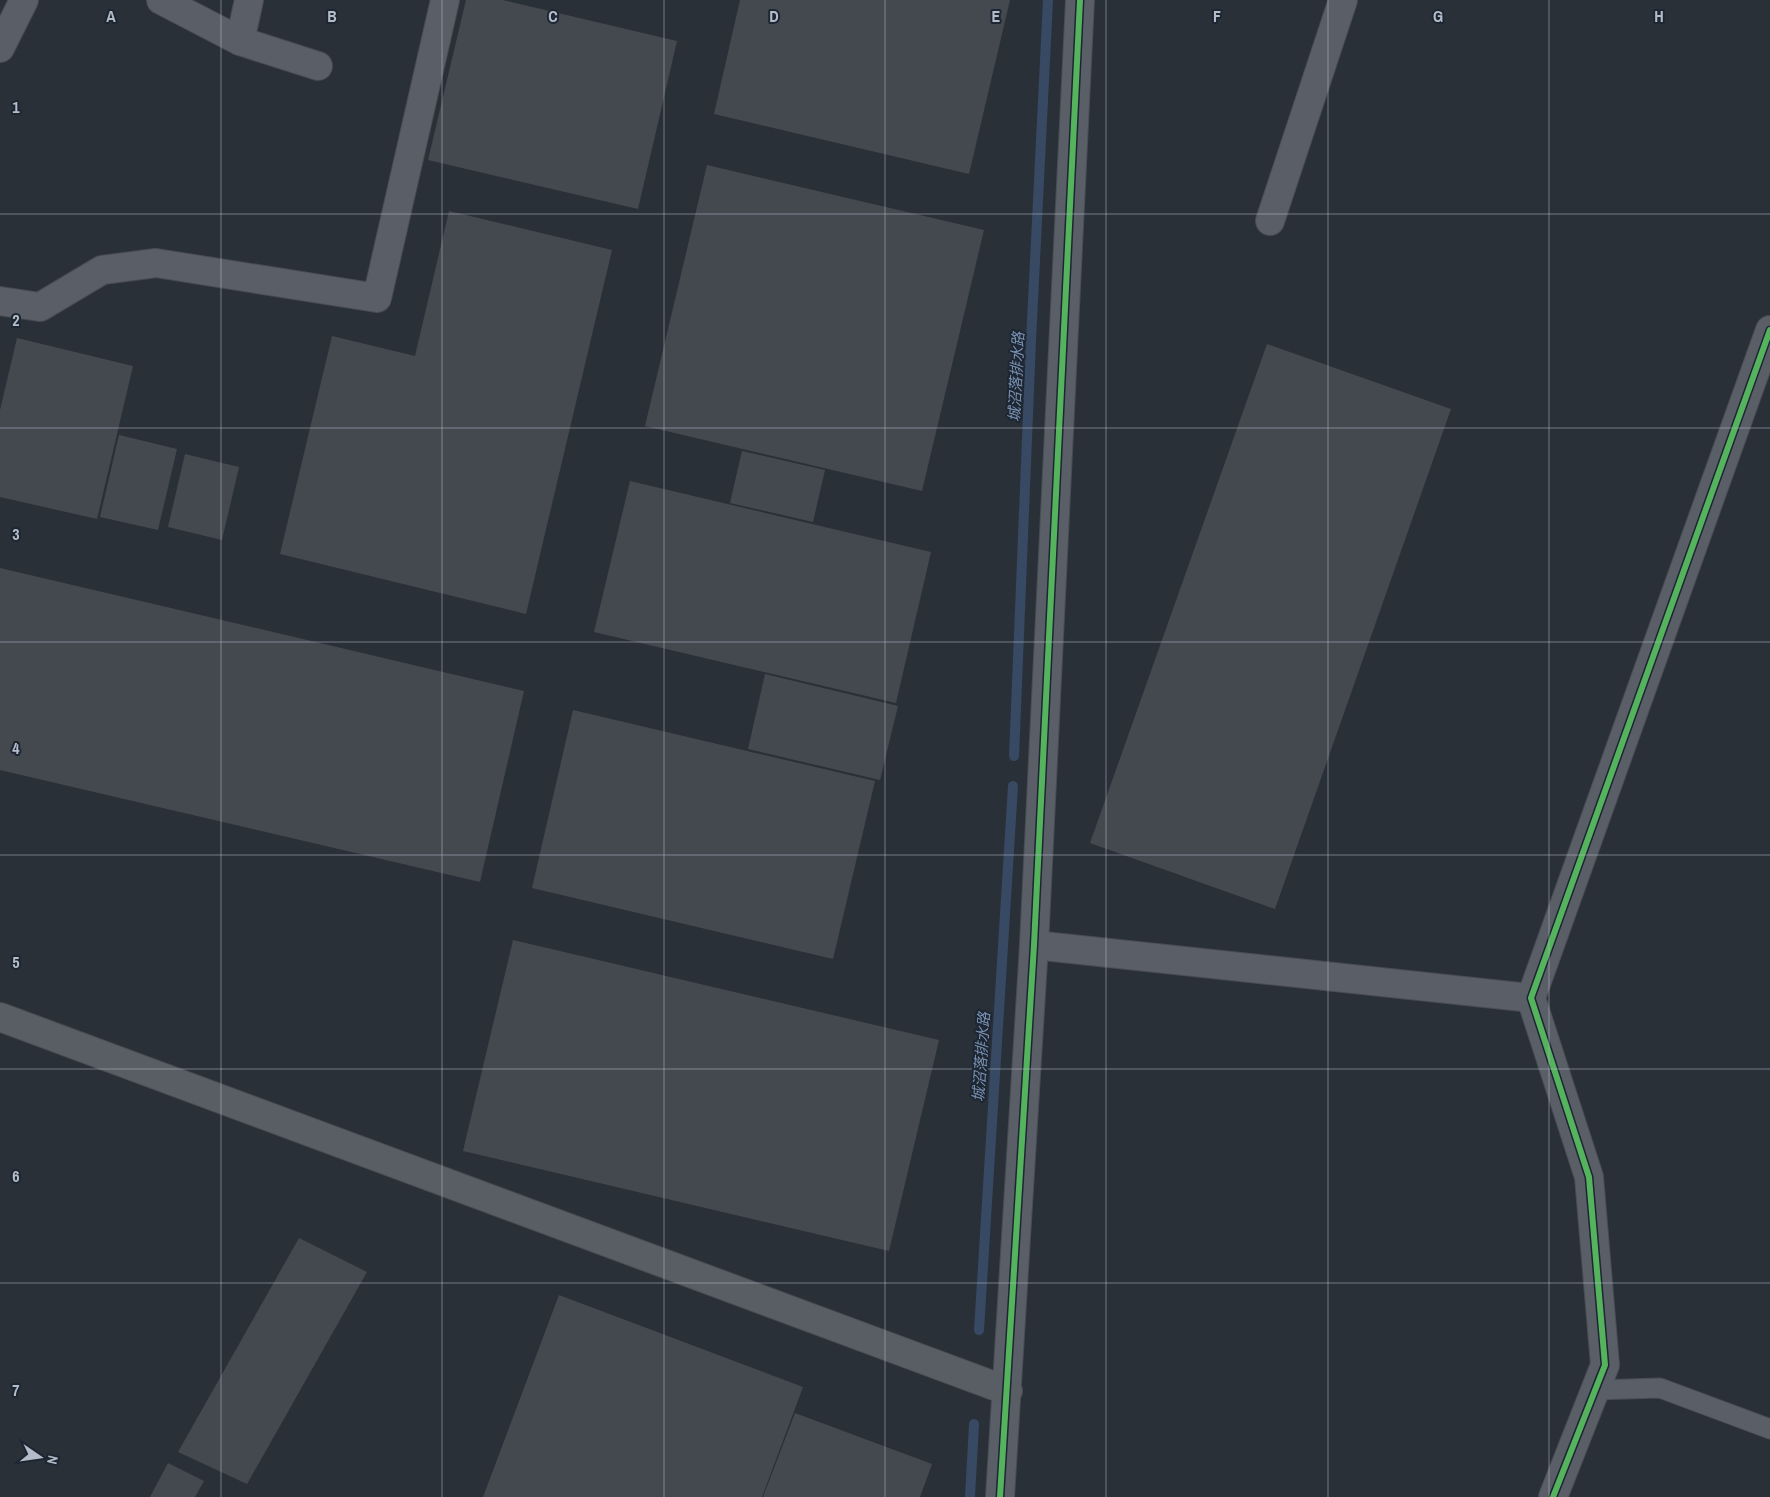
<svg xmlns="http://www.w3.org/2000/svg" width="1770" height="1497" viewBox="0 0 1770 1497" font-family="'Archivo Narrow','Noto Sans JP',sans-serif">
  <rect width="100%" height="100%" fill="#2a3038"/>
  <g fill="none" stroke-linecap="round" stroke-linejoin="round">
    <g stroke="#384963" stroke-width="10">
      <path d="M1014 756 1031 341 1048 0"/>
      <path d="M979 1330 1013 786"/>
      <path d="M970 1497 974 1424"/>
    </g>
  </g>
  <g fill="#444950">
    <path d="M466 0H503L677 41 638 209 428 160Z"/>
    <path d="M740 0H1010L969 174 714 114Z"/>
    <path d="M707 165 984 230 922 491 645 426Z"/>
    <path d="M449 211 612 250 526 614 280 554 332 336 415 356Z"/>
    <path d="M17 338 133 366 97 519 0 497V410Z"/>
    <path d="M1267 344 1451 409 1275 909 1090 843Z"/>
    <path d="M119 435 177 449 158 530 100 517Z"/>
    <path d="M742 451 825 470 813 522 730 503Z"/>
    <path d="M185 454 239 467 222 540 168 527Z"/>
    <path d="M630 481 931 552 896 703 594 632Z"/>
    <path d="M0 568 524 691 480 882 0 770Z"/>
    <path d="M765 674 898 706 880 780 748 749Z"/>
    <path d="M573 710 875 781 833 959 532 888Z"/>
    <path d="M513 940 939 1040 889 1251 463 1151Z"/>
    <path d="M299 1238 367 1272 247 1484 178 1452Z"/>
    <path d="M559 1295 803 1387 762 1497H483Z"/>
    <path d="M795 1413 932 1464 920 1497H763Z"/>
    <path d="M168 1463 204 1481 195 1497H150Z"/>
  </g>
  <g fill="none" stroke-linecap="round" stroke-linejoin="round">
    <g stroke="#484c53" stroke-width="21">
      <path id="lane" d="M1595 1390 1660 1388 1770 1429"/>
    </g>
    <g stroke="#484c53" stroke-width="30">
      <g id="street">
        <path d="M161 0 240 41"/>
        <path d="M249 0 240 41 318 66"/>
        <path d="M0 48 24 0"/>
        <path d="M1270 221 1343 0"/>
        <path d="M0 301 40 307 102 270 156 263 377 298 445 0"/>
        <path d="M1034 945 1531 998"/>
        <path d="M1000 1497 1034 945 1080 0"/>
        <path d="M1553 1497 1605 1365 1589 1177 1531 998 1770 330"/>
      </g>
    </g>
    <g stroke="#484c53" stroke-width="30">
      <path id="secondary" d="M0 1017 1008 1391"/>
    </g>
    <use href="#lane" stroke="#5a5e66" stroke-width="19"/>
    <use href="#street" stroke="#5a5e66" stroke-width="28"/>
    <use href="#secondary" stroke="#595d64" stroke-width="28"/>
    <g stroke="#1d2633" stroke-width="9">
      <g id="cycleway">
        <path d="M1000 1497 1034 945 1080 0"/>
        <path d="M1553 1497 1605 1365 1589 1177 1531 998 1770 330"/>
      </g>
    </g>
    <use href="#cycleway" stroke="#56b35d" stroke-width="6"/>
  </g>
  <path fill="none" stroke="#b4bcc9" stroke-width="1" stroke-opacity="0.55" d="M221 0V1497M442 0V1497M664 0V1497M885 0V1497M1106 0V1497M1328 0V1497M1549 0V1497M0 214H1770M0 428H1770M0 642H1770M0 855H1770M0 1069H1770M0 1283H1770"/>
  <g text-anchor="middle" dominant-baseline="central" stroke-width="4" stroke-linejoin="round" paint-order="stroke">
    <g font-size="15" font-style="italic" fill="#7c92b1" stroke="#1d2633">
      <text transform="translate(1016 377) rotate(-87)">城沼落排水路</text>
      <text transform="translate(981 1057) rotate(-86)">城沼落排水路</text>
    </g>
  </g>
  <g font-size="16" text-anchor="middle" font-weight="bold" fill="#b4bcc9" stroke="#1d2633" stroke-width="4" stroke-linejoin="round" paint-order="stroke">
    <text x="111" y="22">A</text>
    <text x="332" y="22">B</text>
    <text x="553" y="22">C</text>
    <text x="774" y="22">D</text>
    <text x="996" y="22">E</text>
    <text x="1217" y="22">F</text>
    <text x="1438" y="22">G</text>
    <text x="1659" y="22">H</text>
    <text x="16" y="113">1</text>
    <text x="16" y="326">2</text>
    <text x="16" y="540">3</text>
    <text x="16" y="754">4</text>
    <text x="16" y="968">5</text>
    <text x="16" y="1182">6</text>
    <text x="16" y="1396">7</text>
  </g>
  <g transform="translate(40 1457) rotate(103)" stroke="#1d2633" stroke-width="4" paint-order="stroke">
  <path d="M0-4L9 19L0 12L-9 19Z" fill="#b4bcc9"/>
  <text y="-8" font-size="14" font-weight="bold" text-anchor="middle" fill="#b4bcc9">N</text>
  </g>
</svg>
